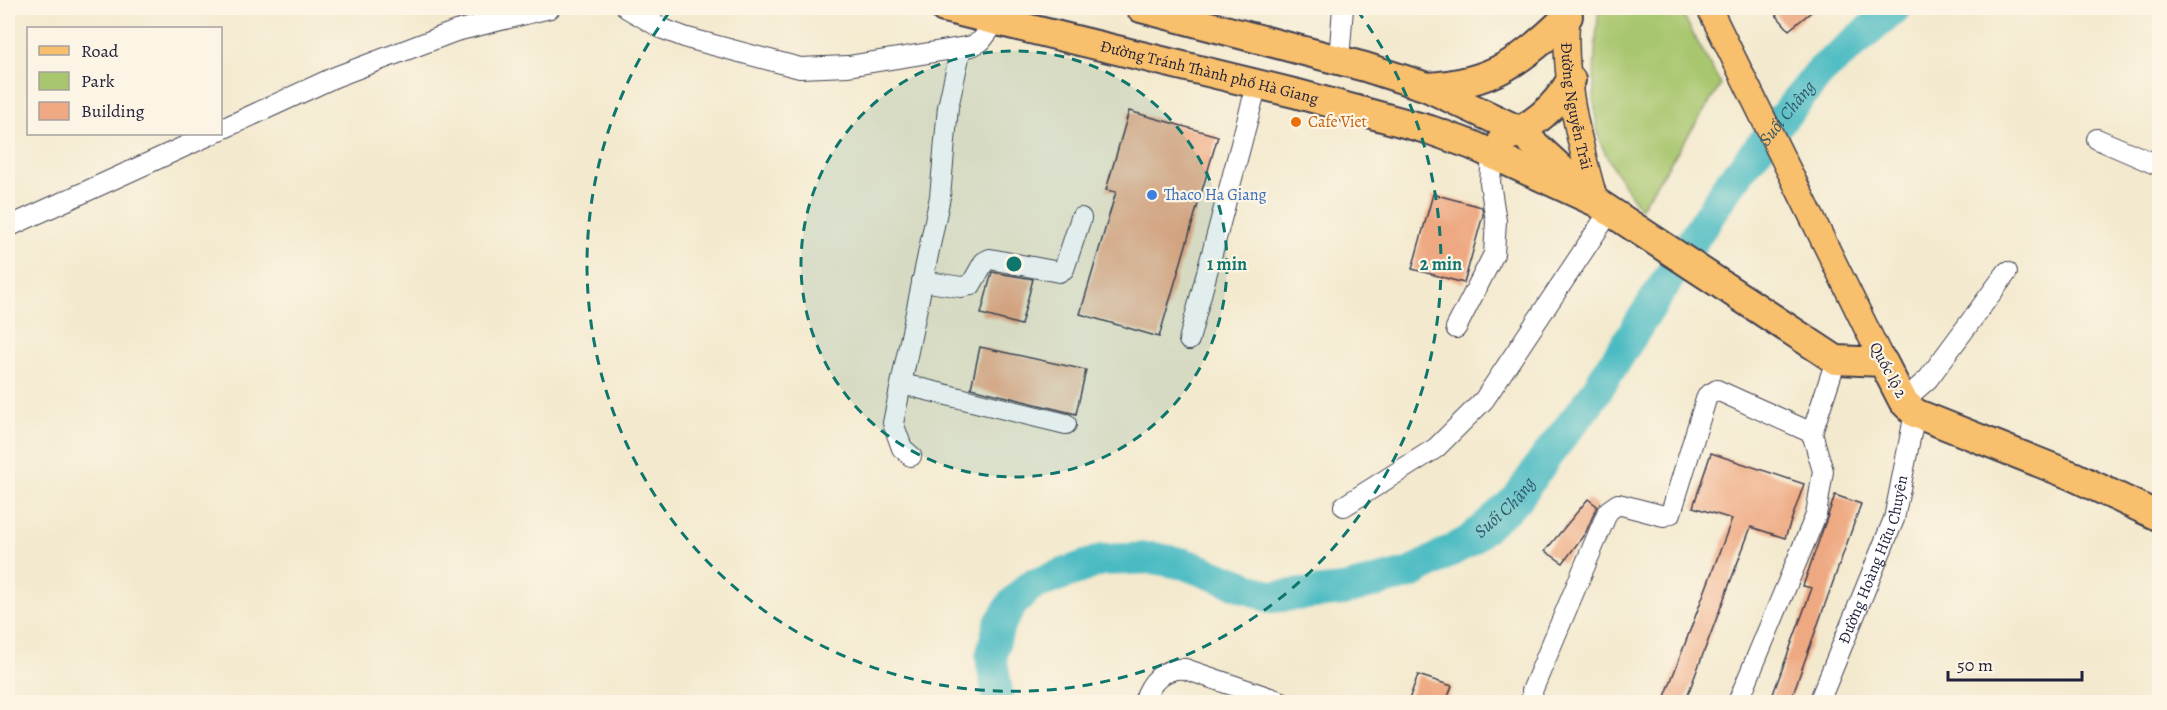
<svg xmlns="http://www.w3.org/2000/svg" width="2167" height="710" viewBox="0 0 2167 710" font-family="Alegreya,serif">
  <rect width="100%" height="100%" fill="#fcf5e5"/>
  <filter id="ink" filterUnits="userSpaceOnUse"><feTurbulence type="fractalNoise" baseFrequency=".0167" numOctaves="2"/><feDisplacementMap in="SourceGraphic" scale="12" xChannelSelector="R" yChannelSelector="G"/><feConvolveMatrix kernelMatrix="1 2 1 2 8 2 1 2 1" color-interpolation-filters="sRGB"/></filter>
  <filter id="wash" filterUnits="userSpaceOnUse"><feTurbulence type="fractalNoise" baseFrequency=".008" numOctaves="4" result="noise"/><feDisplacementMap in="SourceGraphic" scale="24" xChannelSelector="R" yChannelSelector="G"/><feGaussianBlur stdDeviation="1.35" result="paint"/><feColorMatrix in="noise" values="0 0 0 0 0 0 0 0 0 0 0 0 0 0 0 0 0 1.4 0 .05"/><feComposite in="paint" operator="in"/></filter>
  <g filter="url(#wash)">
    <rect width="100%" height="100%" fill="#f3e9ce"/>
    <path fill="#a8c66e" stroke="#657454" stroke-width="1.5" d="M1599 8H1679L1721 85 1640 209C1628 190 1607 162 1600 141 1590 107 1595 44 1599 8Z"/>
    <g fill="none" stroke-linecap="round" stroke-linejoin="round">
      <path stroke="#4cbbc3" stroke-width="32" id="s1" d="M999 702 991 657 999 625 1012 604 1030 586 1102 560 1154 558 1185 564 1271 597 1294 595 1343 590 1411 573 1469 541 1517 499 1548 454 1589 402 1729 184 1821 71 1895 8"/>
    </g>
    <g id="blocks">
      <g fill="#eea982">
        <path d="M1770 8H1816L1789 30Z"/>
        <path d="M1129 111 1218 136 1159 337 1080 314 1116 192 1106 190Z"/>
        <path d="M1433 194 1482 207 1483 215 1464 283 1412 269Z"/>
        <path d="M992 272 1033 279 1021 325 981 314Z"/>
        <path d="M980 347 1086 370 1076 414 971 388Z"/>
        <path d="M1711 453 1804 484 1785 538 1751 527 1685 702H1663L1732 519 1693 507Z"/>
        <path d="M1835 495 1861 504 1790 702H1770L1812 588 1803 586Z"/>
        <path d="M1588 499 1597 506 1586 532 1563 563 1545 551Z"/>
        <path d="M1418 675 1452 686 1446 702H1408Z"/>
      </g>
    </g>
  </g>
  <g filter="url(#ink)">
    <use href="#blocks" fill-opacity="0" stroke="#414051" stroke-width="1.5"/>
    <g fill="none" stroke-linecap="round" stroke-linejoin="round">
      <g stroke="#414051" stroke-width="22">
        <g id="minor">
          <path d="M627 8 663 29 687 38 800 68 848 66 972 46 981 41 997 20"/>
          <path d="M1339 60 1343 8"/>
          <path d="M220 130 335 77 456 31 550 8"/>
          <path d="M2097 139 2160 166"/>
          <path d="M8 227 212 134"/>
          <path d="M922 281 961 287 971 285 984 262 990 259 1059 272 1064 269 1081 218"/>
          <path d="M1456 328 1494 254 1496 221 1490 183 1492 154"/>
          <path d="M1189 340 1257 84"/>
          <path d="M902 384 1066 424"/>
          <path d="M1903 401 1928 379 2007 272"/>
          <path d="M911 456 902 448 893 423 940 197 948 107 961 48"/>
          <path d="M1344 506 1436 448 1484 400 1610 211"/>
          <path d="M1144 702C1150 682 1164 667 1185 669L1282 702"/>
          <path d="M1533 702 1532 691 1608 511 1618 504 1664 516 1671 513 1707 396 1717 390 1812 433"/>
          <path d="M1738 702 1816 515 1823 471 1812 433 1836 360"/>
          <path id="s2" d="M1819 702 1894 519 1915 413"/>
        </g>
      </g>
      <g stroke="#414051" stroke-width="27">
        <g id="major">
          <path id="s3" d="M1569 8C1559 65 1580 146 1596 202"/>
          <path d="M1709 8 1883 362"/>
        </g>
      </g>
      <g stroke="#414051" stroke-width="32">
        <g id="highway">
          <path id="s4" d="M944 8 1298 94 1430 130 1472 145 1596 202 1836 360 1883 362 1903 401 1915 413 2073 476 2160 517"/>
          <path d="M1141 8 1365 67 1427 87 1520 131 1573 180"/>
          <path d="M1427 87C1492 84 1523 60 1568 16"/>
          <path d="M1503 139C1532 126 1555 109 1571 80"/>
        </g>
      </g>
      <use href="#minor" stroke="#fff" stroke-width="20"/>
      <use href="#major" stroke="#f8bf6c" stroke-width="24"/>
      <use href="#highway" stroke="#f8bf6c" stroke-width="28"/>
    </g>
  </g>
  <circle cx="1014" cy="264" r="213" fill="#0f766e" fill-opacity=".12"/>
  <g fill="none" stroke="#0f766e" stroke-width="3" stroke-dasharray="10 8">
    <circle cx="1014" cy="264" r="213"/>
    <path d="M1357 10A427 427 0 1 1 671 10"/>
  </g>
  <circle fill="#e8710a" stroke="#fcf5e5" stroke-width="2" cx="1296" cy="122" r="6"/>
  <circle fill="#3f7fe0" stroke="#fcf5e5" stroke-width="2" cx="1152" cy="195" r="6"/>
  <g text-anchor="middle" dominant-baseline="central" stroke-width="4.5" stroke-linejoin="round" paint-order="stroke">
    <g font-size="16" fill="#22223b" stroke="#fcf5e5">
      <text stroke="none"><textPath href="#s4" startOffset="273">Đường Tránh Thành phố Hà Giang</textPath></text>
      <text stroke="none"><textPath href="#s3" startOffset="99">Đường Nguyễn Trãi</textPath></text>
      <text transform="translate(1888 370) rotate(62)">Quốc lộ 2</text>
      <text stroke="none"><textPath href="#s2" startOffset="153">Đường Hoàng Hữu Chuyên</textPath></text>
    </g>
    <g font-size="16" fill="#c56008" stroke="#fcf5e5" text-anchor="start">
      <text x="1308" y="122">Cafe Viet</text>
    </g>
    <g font-size="16" fill="#366cbe" stroke="#fcf5e5" text-anchor="start">
      <text x="1164" y="195">Thaco Ha Giang</text>
    </g>
    <g font-size="18" font-style="italic" fill="#31586b" stroke="#fcf5e5">
      <text stroke="none"><textPath href="#s1" startOffset="1125">Suối Châng</textPath></text>
      <text stroke="none"><textPath href="#s1" startOffset="639">Suối Châng</textPath></text>
    </g>
  </g>
  <circle cx="1014" cy="264" r="9" fill="#0f766e" stroke="#fcf5e5" stroke-width="3"/>
  <g font-size="18" text-anchor="middle" font-weight="bold" fill="#0f766e" stroke="#fcf5e5" stroke-width="4.5" stroke-linejoin="round" paint-order="stroke">
    <text x="1227" y="270">1 min</text>
    <text x="1441" y="270">2 min</text>
  </g>
  <rect width="2167" height="710" fill="none" stroke="#fcf5e5" stroke-width="30"/>
  <rect x="27" y="27" width="195" height="108" fill="#fcf5e5" stroke="#a5a1a1" stroke-width="1.5"/>
  <rect x="39" y="46" width="30" height="9" fill="#f8bf6c" stroke="#a5a1a1" stroke-width="1.5"/>
  <text x="81" y="57" font-size="18" fill="#22223b">Road</text>
  <rect x="39" y="72" width="30" height="18" fill="#a8c66e" stroke="#a5a1a1" stroke-width="1.5"/>
  <text x="81" y="87" font-size="18" fill="#22223b">Park</text>
  <rect x="39" y="102" width="30" height="18" fill="#eea982" stroke="#a5a1a1" stroke-width="1.5"/>
  <text x="81" y="117" font-size="18" fill="#22223b">Building</text>
  <path d="M1948 671v9h134v-9" fill="none" stroke="#22223b" stroke-width="3"/>
  <text x="1957" y="671" font-size="18" fill="#22223b" stroke="#fcf5e5" stroke-width="4.5" paint-order="stroke">50 m</text>
</svg>
